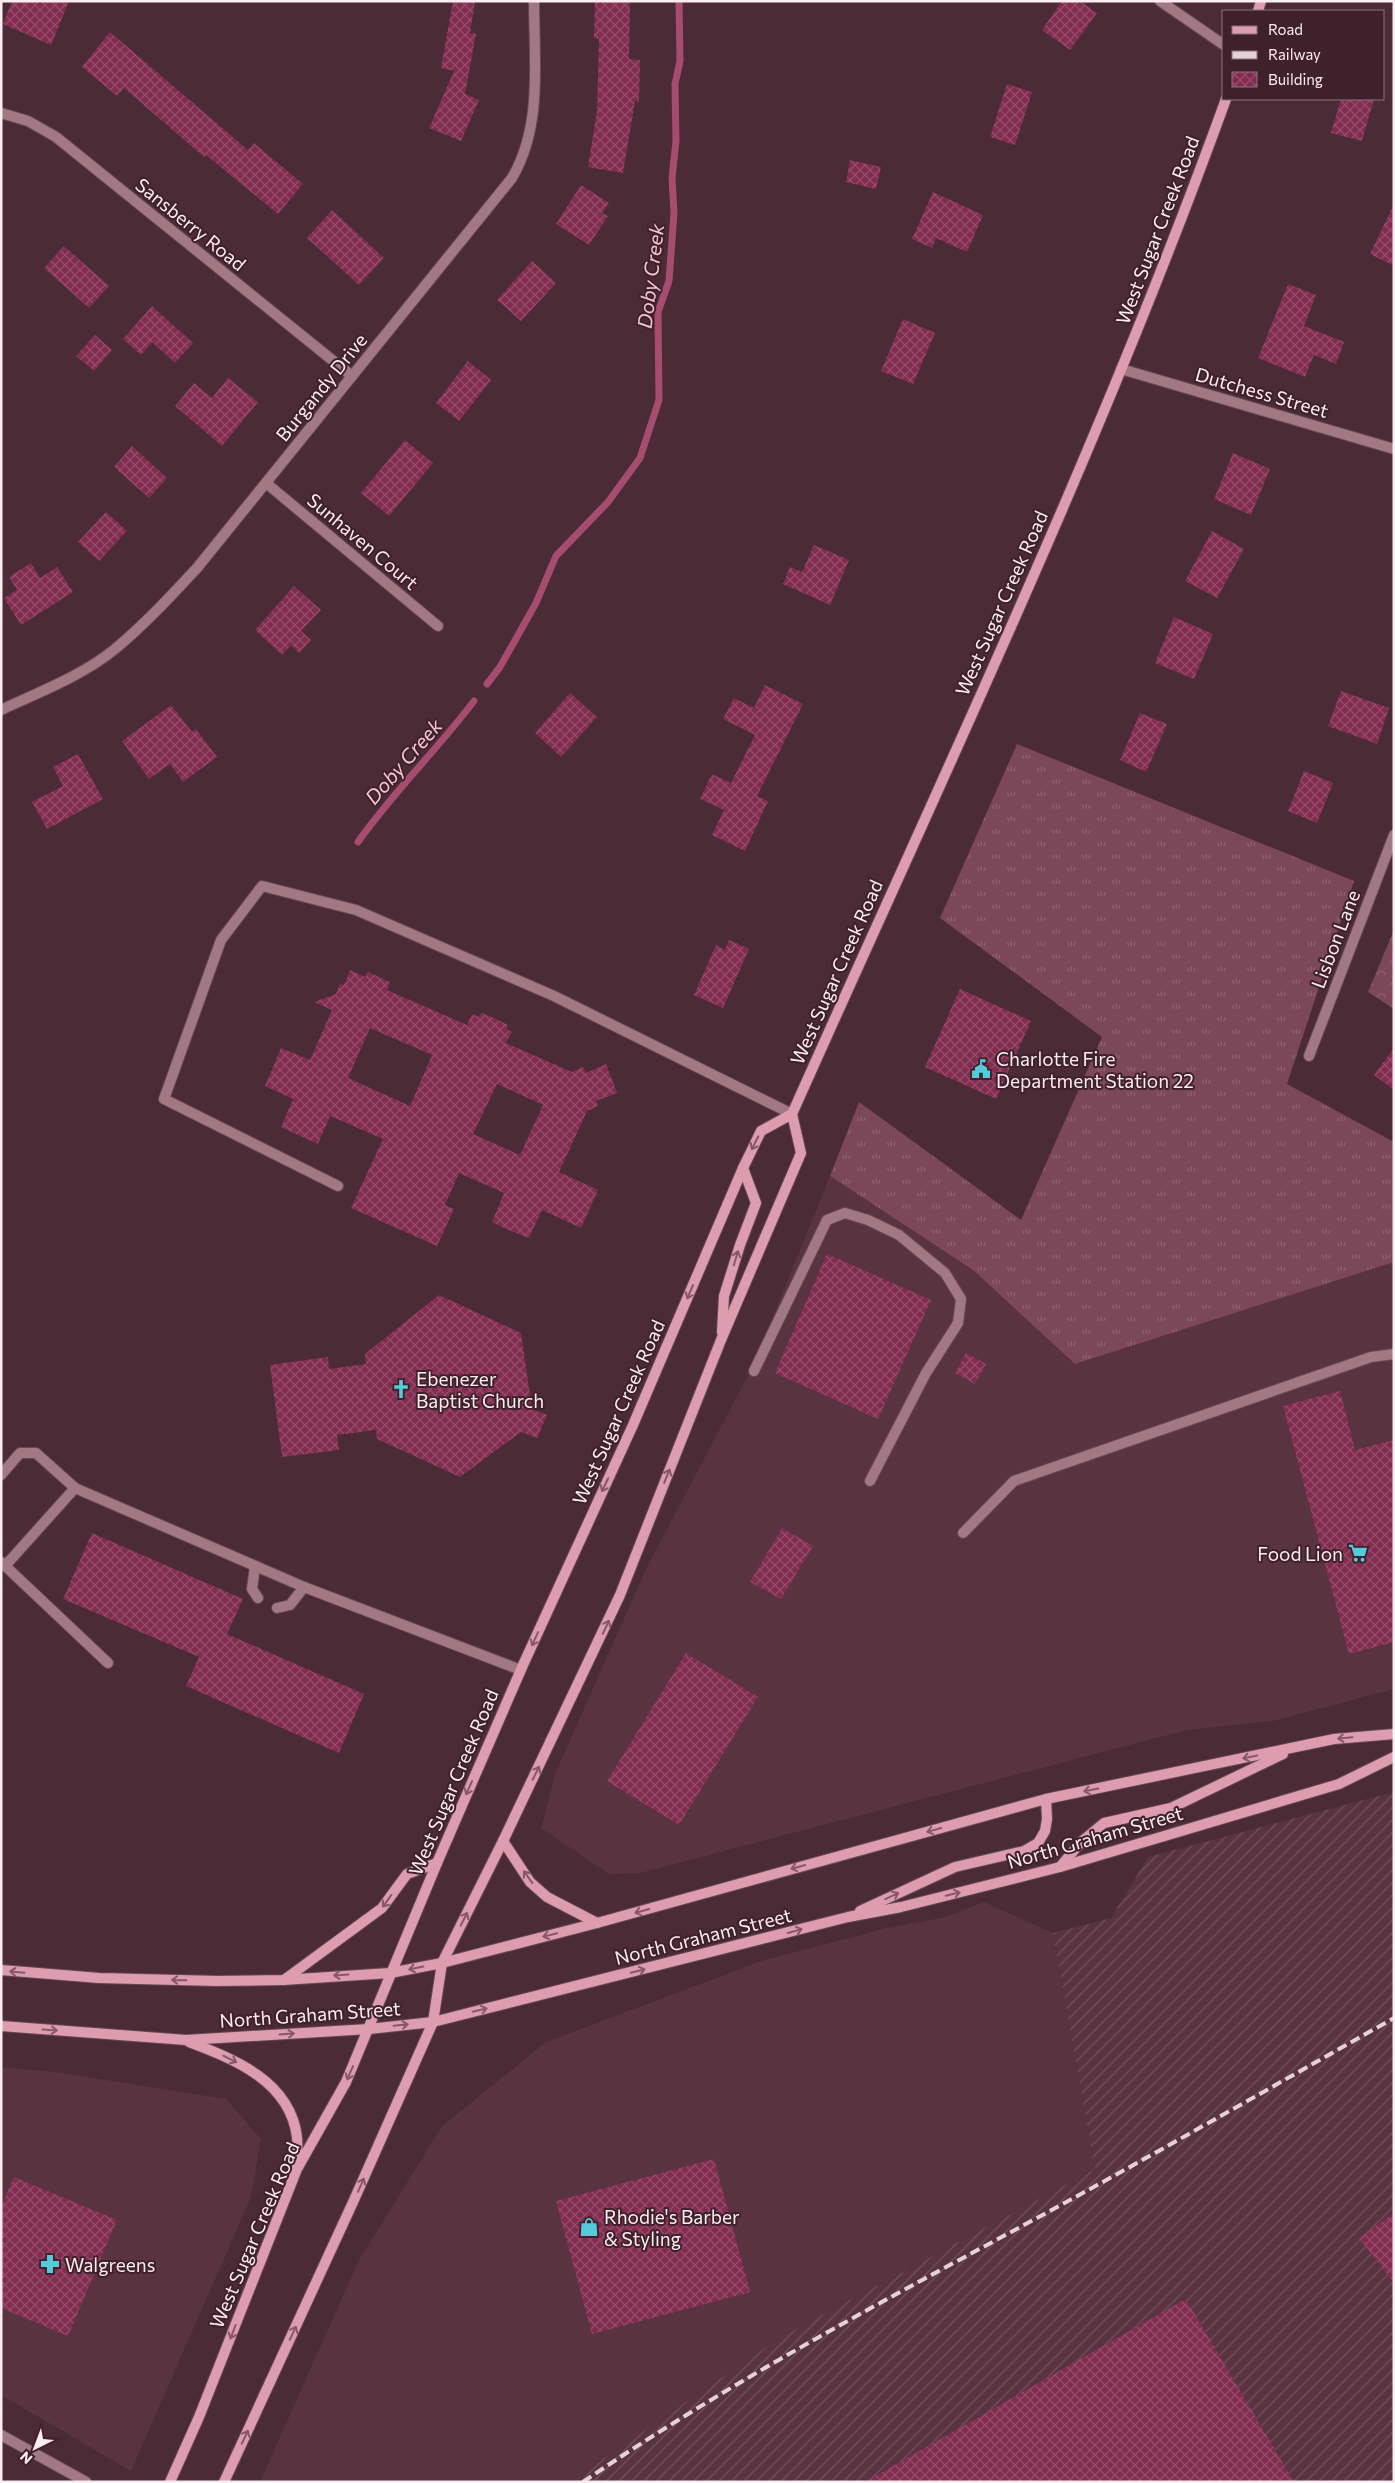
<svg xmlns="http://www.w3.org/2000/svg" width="1395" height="2483" viewBox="0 0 1395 2483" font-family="Commissioner,sans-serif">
  <defs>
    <pattern id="industrial-furrows" width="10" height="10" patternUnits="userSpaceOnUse" patternTransform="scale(1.25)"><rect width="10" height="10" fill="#593340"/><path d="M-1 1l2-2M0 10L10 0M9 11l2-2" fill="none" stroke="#72515c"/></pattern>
    <pattern id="grass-tufts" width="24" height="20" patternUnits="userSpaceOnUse" patternTransform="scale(1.25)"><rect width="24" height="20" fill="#7b4759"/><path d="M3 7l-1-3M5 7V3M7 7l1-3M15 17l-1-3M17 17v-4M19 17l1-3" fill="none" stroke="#8f6271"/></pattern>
    <pattern id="forest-crowns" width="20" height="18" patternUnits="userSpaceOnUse" patternTransform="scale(1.25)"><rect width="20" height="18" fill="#7b4759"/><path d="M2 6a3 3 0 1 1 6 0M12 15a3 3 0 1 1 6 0" fill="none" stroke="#8f6271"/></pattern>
    <pattern id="building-cross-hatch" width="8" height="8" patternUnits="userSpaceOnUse" patternTransform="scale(1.25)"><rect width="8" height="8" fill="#822c50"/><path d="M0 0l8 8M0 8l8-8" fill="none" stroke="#954b6a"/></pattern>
  </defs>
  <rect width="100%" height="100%" fill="#4a2b36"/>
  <g fill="#593340">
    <path d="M830 1176 973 1270 1075 1364 1394 1262V1689L1273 1721 1187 1730 640 1873 609 1874 541 1828 555 1774 621 1625 647 1567 752 1368Z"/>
    <path d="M984 1902 1053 1933 1095 2169 781 2337 569 2482H260L359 2260 442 2126 546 2042 764 1960 887 1928 946 1917Z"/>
    <path d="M1 2067 62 2073 226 2099 261 2139 251 2197 131 2471 1 2395Z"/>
  </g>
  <path fill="url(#industrial-furrows)" d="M1394 1792V2482H569L781 2337 1095 2169 1053 1933 1111 1918 1148 1857Z"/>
  <path fill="url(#grass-tufts)" d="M1017 744 1354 881 1287 1084 1394 1142V1262L1075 1364 973 1270 830 1176 859 1102 1021 1220 1102 1037 940 918Z"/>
  <path fill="url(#forest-crowns)" d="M1394 930V1009L1368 992Z"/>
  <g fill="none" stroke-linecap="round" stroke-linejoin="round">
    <g stroke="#a64c6e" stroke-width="7">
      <path d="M487 684 500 667 536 603 556 556 608 502 640 458 659 400 658 312 669 281 674 213 672 178 676 141 675 84 680 61 679 1"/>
      <path d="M358 842C393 792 437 750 474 701"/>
    </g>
  </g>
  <g fill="url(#building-cross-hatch)" fill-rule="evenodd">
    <path d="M12 1H69L51 45 3 24Z"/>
    <path d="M453 1H475L470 33 476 34 465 94 479 100 461 141 429 128 454 71 441 68Z"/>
    <path d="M595 1H630L629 59 640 60 639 102 635 101 623 173 588 167 597 111 599 39 594 38Z"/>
    <path d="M1062 1H1080L1097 13 1070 50 1042 30Z"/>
    <path d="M110 32 248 150 254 143 303 184 278 214 206 155 204 157 124 88 117 96 82 67Z"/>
    <path d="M1007 84 1032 92 1015 145 990 137Z"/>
    <path d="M1341 99H1374L1362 141 1331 133Z"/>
    <path d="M850 160 881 167 876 189 846 182Z"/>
    <path d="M581 185 609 203 602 213 608 216 589 245 556 224Z"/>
    <path d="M933 192 983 215 967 252 936 238 932 248 912 239Z"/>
    <path d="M1394 204V266L1370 254Z"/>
    <path d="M332 210 384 258 359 285 307 238Z"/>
    <path d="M64 246 109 286 89 308 44 268Z"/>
    <path d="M532 261 556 283 521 321 497 300Z"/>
    <path d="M1288 284 1316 295 1304 326 1344 342 1336 364 1314 355 1305 377 1258 358Z"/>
    <path d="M152 306 193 343 175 363 152 342 141 355 123 339Z"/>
    <path d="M903 319 935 333 913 384 881 371Z"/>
    <path d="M95 335 112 350 94 371 76 356Z"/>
    <path d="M468 361 491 380 459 421 436 403Z"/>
    <path d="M228 378 258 402 222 446 175 406 194 383 212 398Z"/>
    <path d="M405 440 433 463 389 516 361 493Z"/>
    <path d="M132 446 167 478 149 498 114 467Z"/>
    <path d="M1233 453 1270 469 1251 515 1214 499Z"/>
    <path d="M106 512 127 531 99 561 78 542Z"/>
    <path d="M1212 531 1244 549 1217 598 1185 581Z"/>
    <path d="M814 545 849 560 830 605 783 584 790 567 802 572Z"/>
    <path d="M31 563 40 578 57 567 73 592 21 625 4 598 17 590 9 577Z"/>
    <path d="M294 586 321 610 301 631 311 640 299 653 291 645 282 655 255 630Z"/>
    <path d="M1174 617 1213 634 1194 679 1155 663Z"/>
    <path d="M765 685 803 704 757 796 768 801 745 851 712 835 724 810 700 799 712 774 731 783 755 735 723 719 734 698 754 708Z"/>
    <path d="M1341 691 1389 708 1377 744 1328 726Z"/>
    <path d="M570 693 597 717 561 757 535 733Z"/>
    <path d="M171 705 192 732 196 729 217 757 183 782 170 764 149 779 122 741Z"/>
    <path d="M1140 713 1167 724 1146 772 1120 760Z"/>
    <path d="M78 754 103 799 47 829 32 802 63 786 53 767Z"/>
    <path d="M1304 771 1333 783 1317 823 1288 811Z"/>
    <path d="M729 940 749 949 723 1008 694 995 716 945 725 950Z"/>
    <path d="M350 970 365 977 368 972 390 982 387 990 467 1025 472 1014 479 1017 481 1013 492 1017 508 1025 506 1029 512 1032 506 1043 572 1072 583 1067 586 1073 606 1064 617 1093 596 1101 598 1106 587 1111 559 1172 598 1190 581 1228 542 1210 529 1238 506 1229 492 1222 504 1193 459 1173 445 1205 454 1209 437 1246 351 1208 383 1139 330 1116 318 1144 296 1134 281 1127 293 1099 265 1086 281 1048 310 1060 332 1010 314 1002 336 994 340 984 344 985ZM370 1028 432 1055 410 1106 348 1078ZM497 1084 543 1105 520 1155 473 1134Z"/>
    <path d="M960 989 1031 1021 996 1099 925 1067Z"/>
    <path d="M1394 1048V1090L1374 1075Z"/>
    <path d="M827 1254 931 1300 878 1419 775 1373Z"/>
    <path d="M439 1295 521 1333 532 1409 547 1415 537 1438 521 1432 460 1477 377 1439 376 1430 337 1435 339 1450 282 1457 270 1365 328 1357 329 1369 366 1364 365 1354Z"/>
    <path d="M966 1353 986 1364 975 1384 955 1373Z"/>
    <path d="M1340 1391 1355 1450 1394 1440V1642L1349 1654 1283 1406Z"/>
    <path d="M782 1528 813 1546 781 1599 750 1582Z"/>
    <path d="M92 1533 243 1599 227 1634 364 1694 339 1753 186 1686 199 1657 63 1599Z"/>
    <path d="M686 1653 758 1697 679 1825 607 1781Z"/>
    <path d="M714 2159 750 2292 592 2334 556 2201Z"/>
    <path d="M14 2177 117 2220 68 2336 1 2308V2207Z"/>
    <path d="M1394 2213V2283L1359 2238Z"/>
    <path d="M1184 2300 1190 2306 1294 2482H865Z"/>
  </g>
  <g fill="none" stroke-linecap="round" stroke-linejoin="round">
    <g stroke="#674a54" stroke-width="12">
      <g id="service">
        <path d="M338 1186 164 1099 221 940 262 886 356 910 554 996 792 1114"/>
        <path d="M754 1371 827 1220 845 1213 868 1220 899 1235 945 1273 961 1299 958 1323 926 1373 870 1481"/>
        <path d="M1 1475 20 1453H36L75 1488 304 1587 521 1670"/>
        <path d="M963 1533 1014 1481 1371 1357 1394 1354"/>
        <path d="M1 1562 108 1663"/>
        <path d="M5 1566 75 1488"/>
        <path d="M255 1566 252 1589 258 1598"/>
        <path d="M277 1608 290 1605 304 1587"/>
        <path d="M1 2435 86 2482"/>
      </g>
    </g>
    <g stroke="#674a54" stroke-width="12">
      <g id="minor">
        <path d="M1160 1 1224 45"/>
        <path d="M1 113 28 121 56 137 352 376"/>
        <path d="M1121 369 1394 449"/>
        <path d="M266 483 438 626"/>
        <path d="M1 710C39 692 82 676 115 649 145 624 171 596 197 568L512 178C543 125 534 61 534 1"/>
        <path d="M1309 1056 1394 835"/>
      </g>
    </g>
    <g stroke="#674a54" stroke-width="12">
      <g id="secondary">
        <path d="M1258 11 1261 1"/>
        <path d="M722 1332 724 1296 740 1245 756 1203 743 1168"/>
        <path d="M503 1841 530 1882 547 1897 597 1923"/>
        <path d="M1060 1867 1081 1842 1104 1823 1171 1808 1283 1754"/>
        <path d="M860 1911 955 1867 1024 1851 1038 1843 1045 1831 1047 1819 1046 1799"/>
        <path d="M1 1970 99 1978 217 1981 283 1980 390 1973 442 1963 597 1923 1046 1799 1334 1739 1394 1734"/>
        <path d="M284 1980 382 1908 407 1874 437 1863"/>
        <path d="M1 2026 186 2040 369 2029 433 2022 848 1917 901 1907 1060 1867 1339 1784 1394 1757"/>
        <path d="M189 2042C234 2059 290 2081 297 2137 298 2147 297 2158 297 2168"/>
        <path d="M170 2482 199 2417 297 2169 346 2082 437 1863 523 1665 633 1425 743 1168 761 1131 792 1114C942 778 1101 445 1226 99"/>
        <path d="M224 2482 354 2200 433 2022 442 1963 503 1841 620 1595 721 1340 801 1153 792 1114"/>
      </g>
    </g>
    <use href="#service" stroke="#a27885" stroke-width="10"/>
    <use href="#minor" stroke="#a27885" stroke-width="10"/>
    <use href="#secondary" stroke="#de9cb1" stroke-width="10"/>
    <path stroke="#e5d2d8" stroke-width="4" stroke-dasharray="10 5" stroke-linecap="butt" d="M583 2482C728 2383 883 2301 1037 2218 1157 2153 1275 2085 1394 2018"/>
  </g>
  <defs><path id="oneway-shaft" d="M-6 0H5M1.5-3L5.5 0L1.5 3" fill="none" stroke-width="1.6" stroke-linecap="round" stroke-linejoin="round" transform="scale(1.25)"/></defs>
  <g stroke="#875868">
    <use href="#oneway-shaft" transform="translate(755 1143) rotate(117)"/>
    <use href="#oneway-shaft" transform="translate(736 1258) rotate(-73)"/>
    <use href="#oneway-shaft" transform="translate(690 1292) rotate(113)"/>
    <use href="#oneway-shaft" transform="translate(667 1476) rotate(-68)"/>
    <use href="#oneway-shaft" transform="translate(605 1485) rotate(115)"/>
    <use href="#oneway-shaft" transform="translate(606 1627) rotate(-65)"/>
    <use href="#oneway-shaft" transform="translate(535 1639) rotate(114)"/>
    <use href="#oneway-shaft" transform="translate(1345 1738) rotate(175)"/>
    <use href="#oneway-shaft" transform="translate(1250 1757) rotate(168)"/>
    <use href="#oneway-shaft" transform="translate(536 1773) rotate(-64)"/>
    <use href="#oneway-shaft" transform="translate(469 1788) rotate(114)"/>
    <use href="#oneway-shaft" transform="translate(1091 1790) rotate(168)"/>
    <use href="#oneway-shaft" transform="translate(934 1830) rotate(165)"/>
    <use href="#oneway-shaft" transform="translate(798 1867) rotate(164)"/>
    <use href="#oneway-shaft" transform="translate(528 1877) rotate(-126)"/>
    <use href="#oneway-shaft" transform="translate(953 1894) rotate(-14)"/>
    <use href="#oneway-shaft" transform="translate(892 1896) rotate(-25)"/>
    <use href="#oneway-shaft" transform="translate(387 1901) rotate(126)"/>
    <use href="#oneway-shaft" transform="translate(642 1911) rotate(164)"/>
    <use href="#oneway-shaft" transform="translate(464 1919) rotate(-63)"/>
    <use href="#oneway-shaft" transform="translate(795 1931) rotate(-15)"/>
    <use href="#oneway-shaft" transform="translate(550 1935) rotate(166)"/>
    <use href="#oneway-shaft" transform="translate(416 1968) rotate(169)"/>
    <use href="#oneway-shaft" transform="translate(638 1971) rotate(-14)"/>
    <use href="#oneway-shaft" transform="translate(17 1972) rotate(-175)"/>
    <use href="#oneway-shaft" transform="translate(341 1975) rotate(176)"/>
    <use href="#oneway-shaft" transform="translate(179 1980) rotate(-179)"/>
    <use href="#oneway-shaft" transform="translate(480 2010) rotate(-14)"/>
    <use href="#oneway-shaft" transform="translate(401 2025) rotate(-6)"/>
    <use href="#oneway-shaft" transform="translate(50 2030) rotate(4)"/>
    <use href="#oneway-shaft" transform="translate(287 2034) rotate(-4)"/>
    <use href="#oneway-shaft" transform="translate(230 2059) rotate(27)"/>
    <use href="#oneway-shaft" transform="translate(350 2073) rotate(114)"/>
    <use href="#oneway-shaft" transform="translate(361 2185) rotate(-66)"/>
    <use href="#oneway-shaft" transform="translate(233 2332) rotate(111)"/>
    <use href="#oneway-shaft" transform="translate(293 2333) rotate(-65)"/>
    <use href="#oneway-shaft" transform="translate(245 2437) rotate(-65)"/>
  </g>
  <defs>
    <g id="civic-bare" transform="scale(1.5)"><path d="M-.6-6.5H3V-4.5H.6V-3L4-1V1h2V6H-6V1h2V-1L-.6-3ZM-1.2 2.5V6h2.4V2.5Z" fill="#53cbdb" stroke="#3f212c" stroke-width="2.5" paint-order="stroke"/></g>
    <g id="church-bare" transform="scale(1.5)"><path d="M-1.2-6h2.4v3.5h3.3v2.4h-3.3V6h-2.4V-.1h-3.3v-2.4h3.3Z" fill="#53cbdb" stroke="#3f212c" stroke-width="2.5" paint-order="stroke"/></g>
    <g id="supermarket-bare" transform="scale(1.5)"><path d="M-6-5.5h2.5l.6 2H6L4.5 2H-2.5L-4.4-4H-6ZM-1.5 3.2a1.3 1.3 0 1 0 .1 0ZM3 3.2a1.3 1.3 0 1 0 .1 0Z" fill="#53cbdb" stroke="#3f212c" stroke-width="2.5" paint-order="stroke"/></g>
    <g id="shop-bare" transform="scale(1.5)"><path d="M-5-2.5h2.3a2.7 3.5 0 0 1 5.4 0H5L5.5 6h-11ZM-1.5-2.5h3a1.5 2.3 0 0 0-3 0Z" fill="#53cbdb" stroke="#3f212c" stroke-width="2.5" paint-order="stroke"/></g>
    <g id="pharmacy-bare" transform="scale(1.5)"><path d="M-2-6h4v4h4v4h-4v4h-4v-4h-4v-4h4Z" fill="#53cbdb" stroke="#3f212c" stroke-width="2.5" paint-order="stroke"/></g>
  </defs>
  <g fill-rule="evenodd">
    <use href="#civic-bare" x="981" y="1069"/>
    <use href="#church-bare" x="401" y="1389"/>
    <use href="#supermarket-bare" x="1358" y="1553"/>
    <use href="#shop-bare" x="589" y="2227"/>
    <use href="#pharmacy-bare" x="50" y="2264"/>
  </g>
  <g text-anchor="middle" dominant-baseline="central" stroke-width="4" stroke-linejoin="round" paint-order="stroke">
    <g font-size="19" fill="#fdecf1" stroke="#3f212c">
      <text transform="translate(191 224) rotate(39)">Sansberry Road</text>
      <text transform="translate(1157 230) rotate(-69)">West Sugar Creek Road</text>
      <text transform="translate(321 387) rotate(-51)">Burgandy Drive</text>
      <text transform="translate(1262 392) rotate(16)">Dutchess Street</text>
      <text transform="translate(363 541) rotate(40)">Sunhaven Court</text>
      <text transform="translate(1001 603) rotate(-66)">West Sugar Creek Road</text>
      <text transform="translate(1335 939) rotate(-69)">Lisbon Lane</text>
      <text transform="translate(836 972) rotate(-66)">West Sugar Creek Road</text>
      <text transform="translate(618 1412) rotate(-66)">West Sugar Creek Road</text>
      <text transform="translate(453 1782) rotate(-67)">West Sugar Creek Road</text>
      <text transform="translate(1095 1837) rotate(-16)">North Graham Street</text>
      <text transform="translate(703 1936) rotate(-14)">North Graham Street</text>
      <text transform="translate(310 2014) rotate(-4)">North Graham Street</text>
      <text transform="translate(254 2235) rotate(-67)">West Sugar Creek Road</text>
    </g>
    <g font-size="19" fill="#fdecf1" stroke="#3f212c" text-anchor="start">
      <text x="996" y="1058">Charlotte Fire<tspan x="996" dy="22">Department Station 22</tspan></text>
      <text x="416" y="1378">Ebenezer<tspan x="416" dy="22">Baptist Church</tspan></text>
      <text x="1343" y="1553" text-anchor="end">Food Lion</text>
      <text x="604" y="2216">Rhodie's Barber<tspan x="604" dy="22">&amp; Styling</tspan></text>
      <text x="65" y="2264">Walgreens</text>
    </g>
    <g font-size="20" font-style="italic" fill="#f7c4d4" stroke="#3f212c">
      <text transform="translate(650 276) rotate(-83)">Doby Creek</text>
      <text transform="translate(403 761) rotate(-49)">Doby Creek</text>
    </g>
  </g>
  <rect width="1395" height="2483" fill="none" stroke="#fdecf1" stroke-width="5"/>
  <rect x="1222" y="10" width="162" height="90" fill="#3f212c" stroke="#8b727b"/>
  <rect x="1232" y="26" width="25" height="8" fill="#de9cb1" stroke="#8b727b"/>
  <text x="1268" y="35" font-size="15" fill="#fdecf1">Road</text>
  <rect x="1232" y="51" width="25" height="8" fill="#e5d2d8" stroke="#8b727b"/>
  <text x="1268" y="60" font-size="15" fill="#fdecf1">Railway</text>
  <rect x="1232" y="72" width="25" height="15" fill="url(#building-cross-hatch)" stroke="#8b727b"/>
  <text x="1268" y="85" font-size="15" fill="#fdecf1">Building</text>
  <g transform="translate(35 2448) rotate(222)" stroke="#3f212c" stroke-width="4" paint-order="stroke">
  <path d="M0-4L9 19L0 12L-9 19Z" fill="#fdecf1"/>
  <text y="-8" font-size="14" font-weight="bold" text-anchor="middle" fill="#fdecf1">N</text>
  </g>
</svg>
